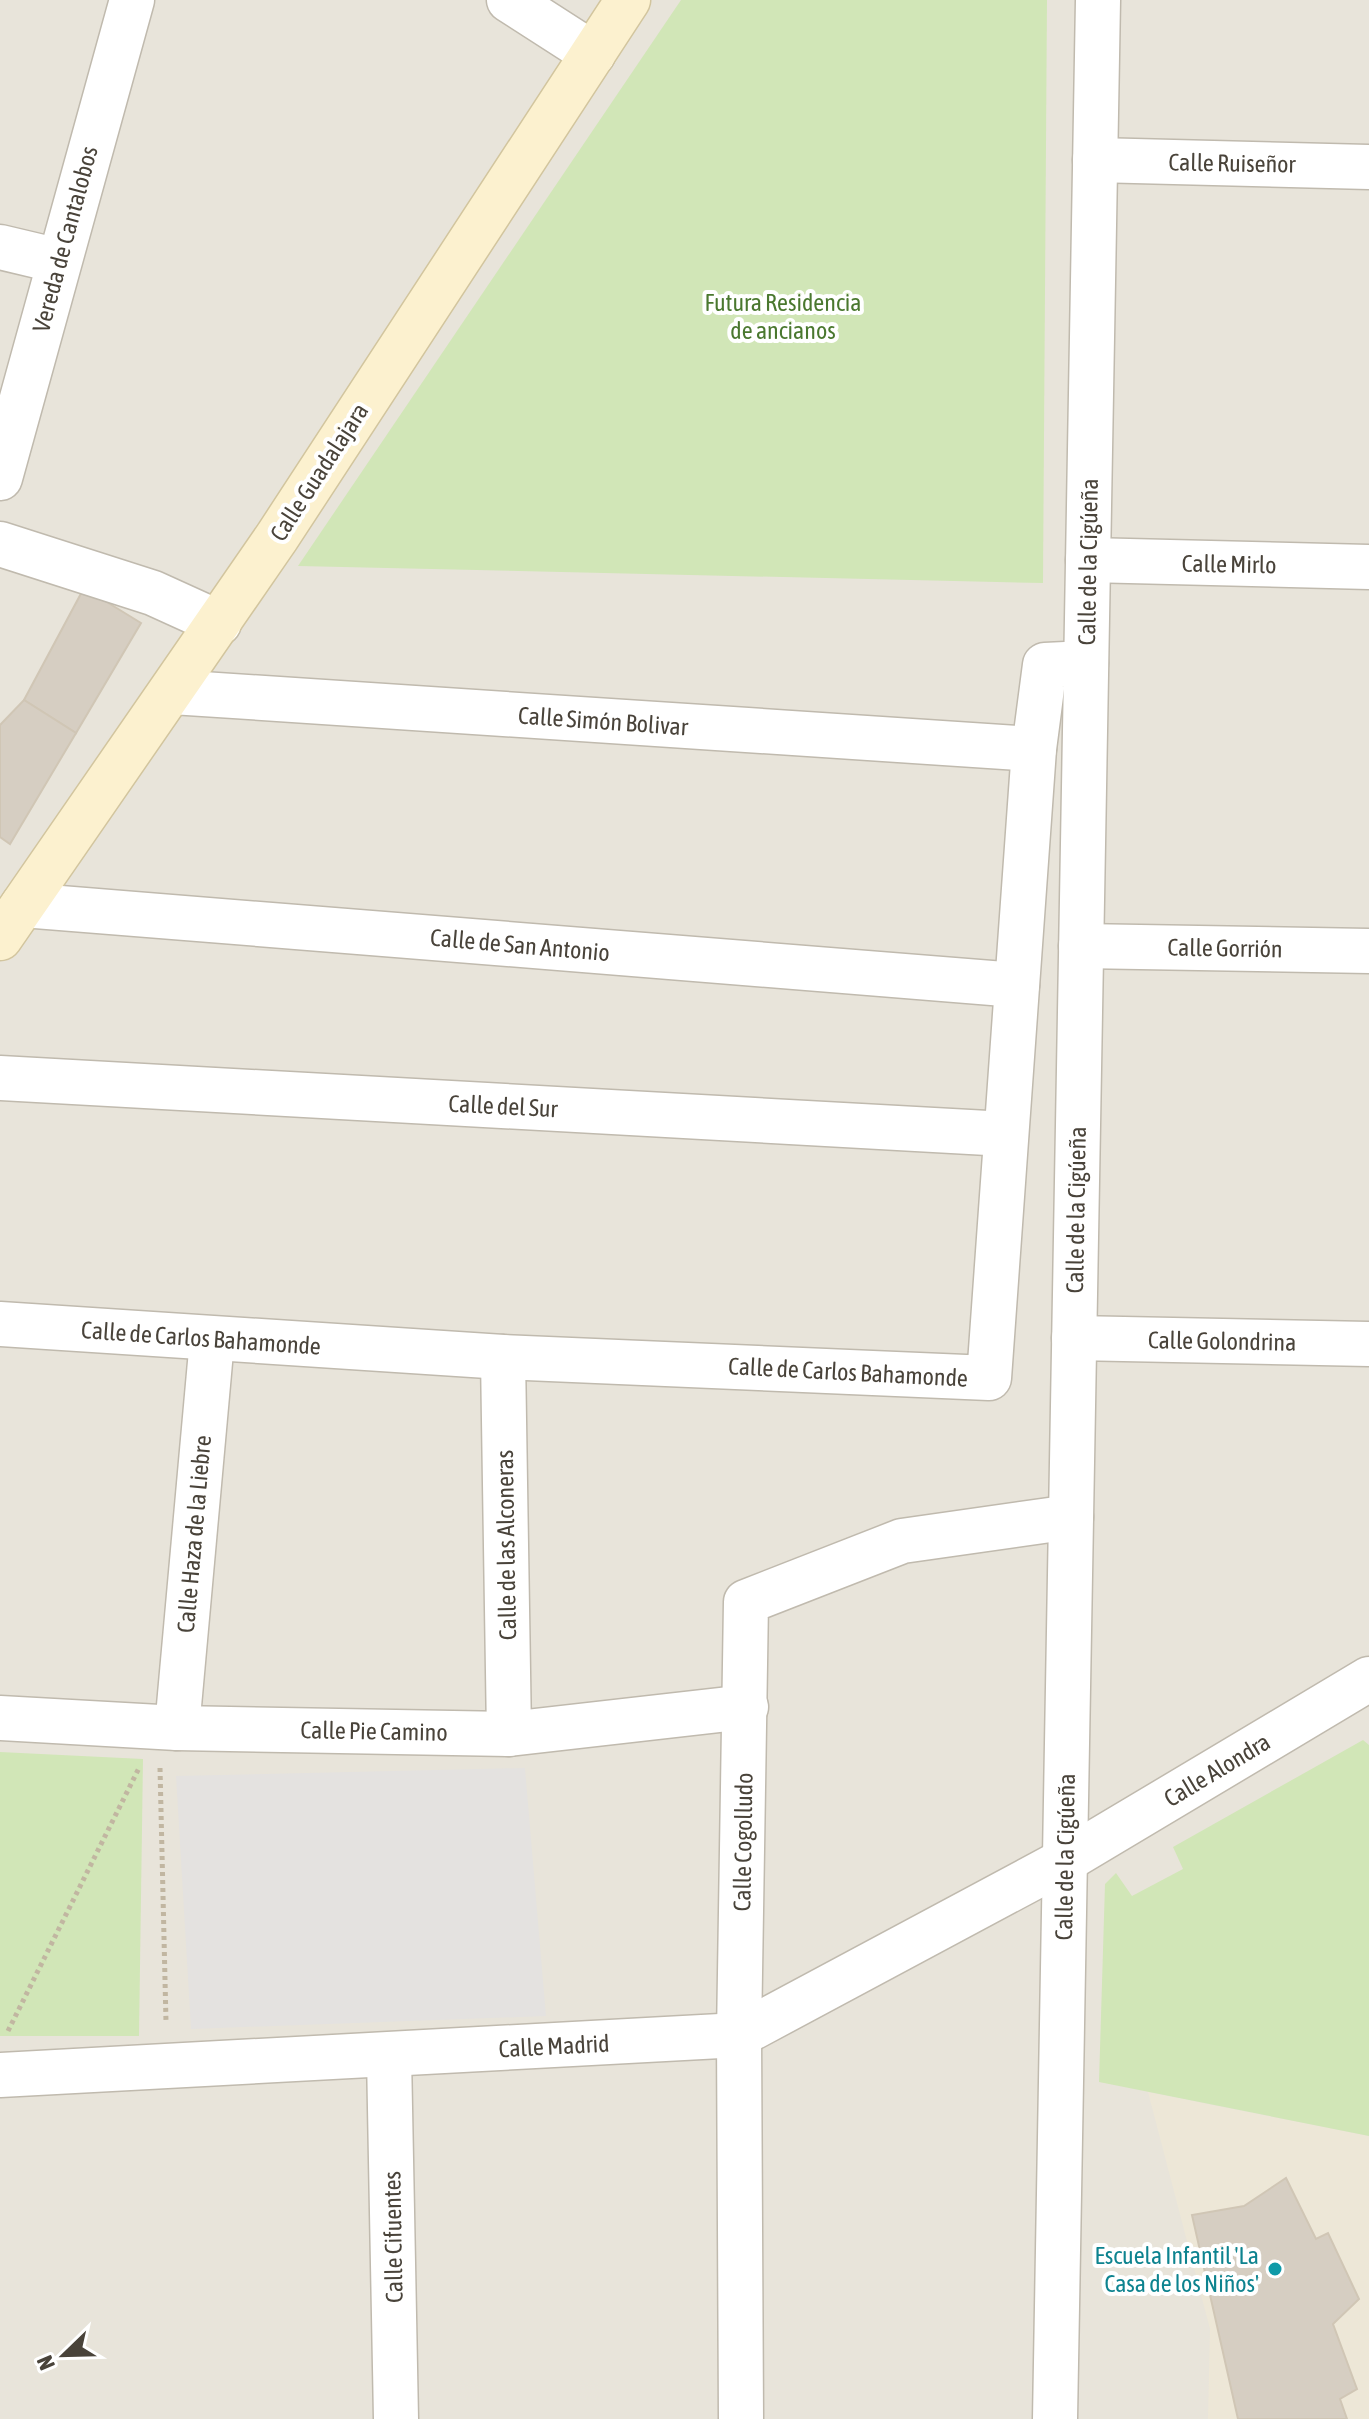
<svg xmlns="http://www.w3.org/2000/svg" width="1369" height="2419" viewBox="0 0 1369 2419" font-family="'Asap Condensed',sans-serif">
  <rect width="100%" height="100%" fill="#f5f2ec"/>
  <rect fill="#e8e4da" x="0" y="0" width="1369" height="2419"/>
  <path fill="#ede7d7" d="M1148 2092 1369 2136V2419H1208L1210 2329Z"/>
  <g fill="#d1e6b7">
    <path d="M681 0H1047L1043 583 298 566Z"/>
    <path d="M1363 1740 1369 1745V2136L1099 2082 1105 1884 1116 1873 1132 1896 1183 1869 1173 1847Z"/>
    <path d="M0 1752 143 1759 139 2036H0Z"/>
  </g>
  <path fill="#e4e2e0" d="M525 1768 546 2016 191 2029 176 1776Z"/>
  <g fill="#d6cec2" stroke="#d0c6b5" stroke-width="2">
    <path d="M84 588 141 623 76 733 24 700Z"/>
    <path d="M24 700 76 733 10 844 0 837V725Z"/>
    <path d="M1286 2178 1316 2239 1328 2233 1359 2299 1333 2324 1357 2389 1340 2399 1347 2419H1238L1192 2215 1244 2206Z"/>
  </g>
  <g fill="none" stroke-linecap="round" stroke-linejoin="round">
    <g stroke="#c0baae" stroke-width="47">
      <g id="minor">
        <path d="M509 0 593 54"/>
        <path d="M1095 160 1369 167"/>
        <path d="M0 247 59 261"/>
        <path d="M0 478 132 0"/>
        <path d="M0 544 153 593 219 623"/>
        <path d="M1088 560 1369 567"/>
        <path d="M172 692 1034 749"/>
        <path d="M23 905 1017 985"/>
        <path d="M1081 946 1369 951"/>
        <path d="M0 1078 1006 1134"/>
        <path d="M0 1324 503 1357 989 1378 1034 749 1045 665 1086 663"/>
        <path d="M1074 1338 1369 1344"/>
        <path d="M503 1357 509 1734"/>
        <path d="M0 1718 177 1728 509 1734 746 1707"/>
        <path d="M177 1728 212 1340"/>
        <path d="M389 2056 396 2419"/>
        <path d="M0 2075 739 2035 1064 1861 1369 1679"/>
        <path d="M741 2419 739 2035 746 1602 902 1541 1071 1517"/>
        <path d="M1055 2419 1098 0"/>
      </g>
    </g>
    <g stroke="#d2c59e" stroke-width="47">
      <path id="secondary" d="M0 938 277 537 628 0"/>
    </g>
    <g stroke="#c1b6a1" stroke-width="5" stroke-dasharray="4 4" stroke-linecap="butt">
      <path d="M160 1768 166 2022"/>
      <path d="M8 2031 139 1768"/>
    </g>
    <use href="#minor" stroke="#fff" stroke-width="44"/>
    <use href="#secondary" stroke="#fcf1cf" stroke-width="44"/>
  </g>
  <circle fill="#0f9aa8" stroke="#fff" stroke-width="3" cx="1275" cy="2269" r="8"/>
  <g text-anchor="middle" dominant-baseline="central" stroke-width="8" stroke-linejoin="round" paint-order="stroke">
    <g font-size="24" fill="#49433a" stroke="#fff">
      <text transform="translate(1232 163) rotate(1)">Calle Ruiseñor</text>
      <text transform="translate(65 239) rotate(-75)">Vereda de Cantalobos</text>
      <text transform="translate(319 472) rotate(-57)">Calle Guadalajara</text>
      <text transform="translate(1088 562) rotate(-89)">Calle de la Cigúeña</text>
      <text transform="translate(1229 564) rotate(1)">Calle Mirlo</text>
      <text transform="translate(603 721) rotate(4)">Calle Simón Bolivar</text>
      <text transform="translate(520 945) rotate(5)">Calle de San Antonio</text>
      <text transform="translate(1225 948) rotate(1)">Calle Gorrión</text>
      <text transform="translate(503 1106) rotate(3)">Calle del Sur</text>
      <text transform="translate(1076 1210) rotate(-89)">Calle de la Cigúeña</text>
      <text transform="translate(201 1338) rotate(4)">Calle de Carlos Bahamonde</text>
      <text transform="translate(1222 1341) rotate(1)">Calle Golondrina</text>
      <text transform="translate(848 1372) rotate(3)">Calle de Carlos Bahamonde</text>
      <text transform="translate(194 1534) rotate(-85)">Calle Haza de la Liebre</text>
      <text transform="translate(506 1545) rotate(-91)">Calle de las Alconeras</text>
      <text transform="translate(374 1731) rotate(1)">Calle Pie Camino</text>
      <text transform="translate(1217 1770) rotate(-31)">Calle Alondra</text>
      <text transform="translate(743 1842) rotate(-89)">Calle Cogolludo</text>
      <text transform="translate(1065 1857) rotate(-89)">Calle de la Cigúeña</text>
      <text transform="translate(554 2046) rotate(-3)">Calle Madrid</text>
      <text transform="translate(393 2237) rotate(-91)">Calle Cifuentes</text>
    </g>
    <g font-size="24" fill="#4a782f" stroke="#fff">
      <text x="783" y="302">Futura Residencia<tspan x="783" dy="28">de ancianos</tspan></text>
    </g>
    <g font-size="24" fill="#0d838f" stroke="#fff" text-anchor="end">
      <text x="1259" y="2255">Escuela Infantil 'La<tspan x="1259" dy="28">Casa de los Niños'</tspan></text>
    </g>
  </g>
  <g transform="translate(64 2355) rotate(247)" stroke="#ffffff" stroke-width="6" paint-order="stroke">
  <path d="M0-6L14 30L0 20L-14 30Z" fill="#49433a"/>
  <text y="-12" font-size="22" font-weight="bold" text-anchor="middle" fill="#49433a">N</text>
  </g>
</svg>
